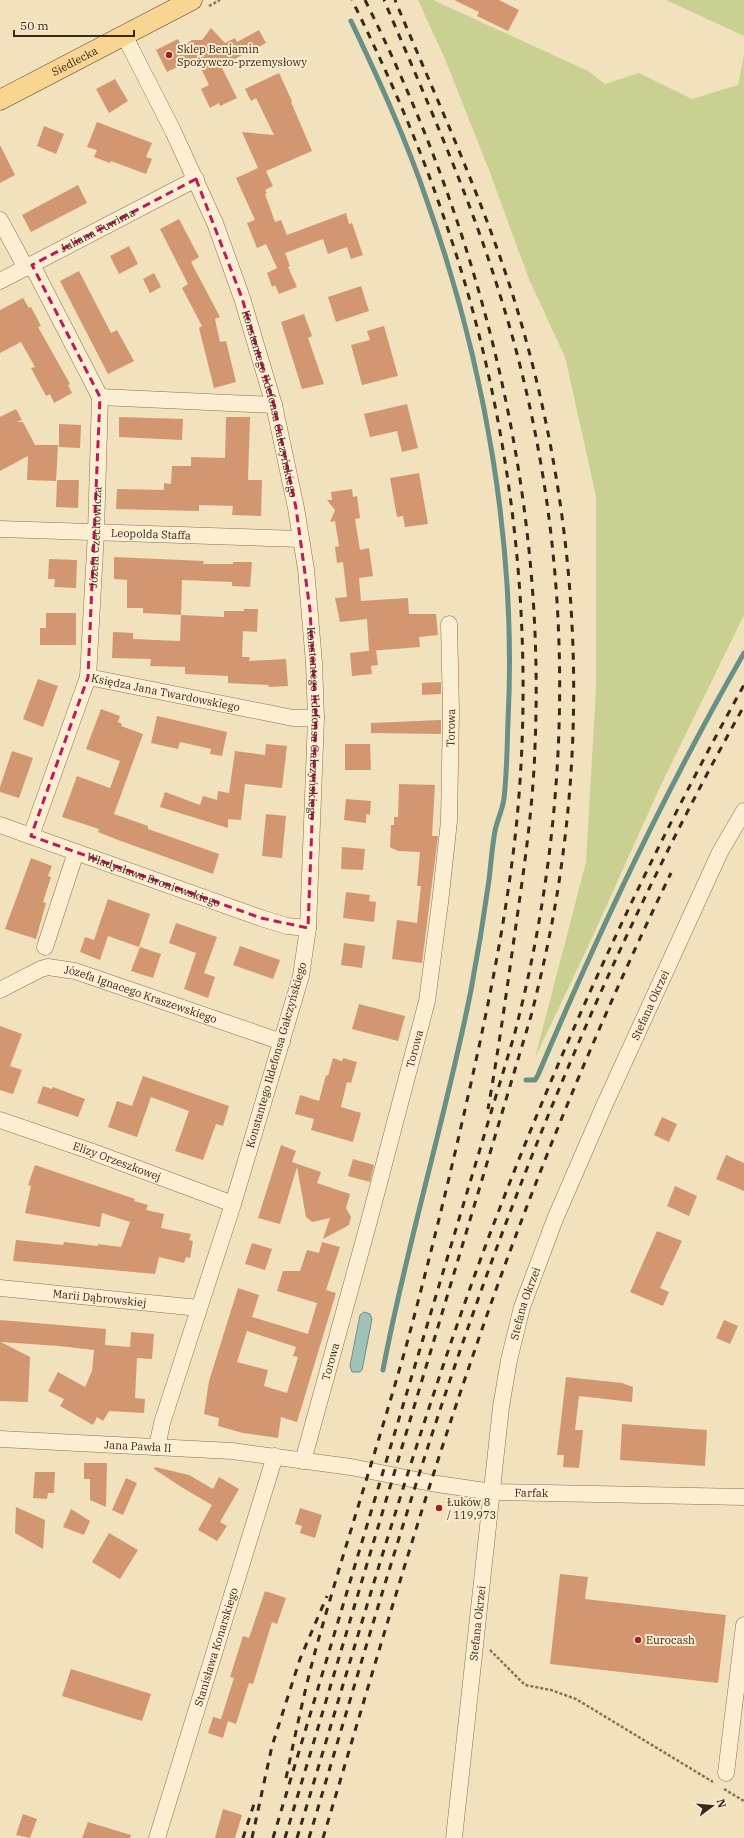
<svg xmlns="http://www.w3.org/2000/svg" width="744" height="1838" viewBox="0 0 744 1838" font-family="'IBM Plex Serif',serif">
  <rect width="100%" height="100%" fill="#f1e1bd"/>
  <g fill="#c9d091">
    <path d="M418 0H433L588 71 605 84 639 73 692 99 738 85 744 55V615L660 787 591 940 535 1058 586 862 596 689V496L565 357 529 279 489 170 445 59Z"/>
    <path d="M666 0H744V36Z"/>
  </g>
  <path fill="#a1c2b8" stroke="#689086" d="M364 1312 370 1314 372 1319 362 1370 360 1372H352L350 1366 360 1315Z"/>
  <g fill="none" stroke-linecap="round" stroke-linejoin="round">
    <g stroke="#689086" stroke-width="5">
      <path d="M351 21C379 80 406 139 427 201 485 365 517 546 508 721 507 746 507 773 504 798 503 809 497 820 495 831 492 847 491 863 489 880 484 916 478 953 471 990 446 1117 407 1242 383 1370"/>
      <path d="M526 1080H535L538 1075C599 931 666 789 744 653"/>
    </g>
  </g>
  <g fill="#d29770" fill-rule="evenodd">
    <path d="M454 0H499L519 10 508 31 477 16 479 12Z"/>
    <path d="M211 28 225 43 235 38 237 42 259 30 266 43 221 66 237 98 220 106 219 103 210 108 201 89 209 85 196 58 167 72 156 50 178 39 182 47 192 40H202Z"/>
    <path d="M279 73 292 101 291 102 312 151 266 171 273 186 265 190 267 193 265 194 275 222 281 220 287 235 346 213 349 224 352 223 363 255 351 259 347 247 328 254 323 239 285 253 290 266 288 267 297 287 279 294 275 285 272 287 267 273 277 268 266 244 257 248 247 223 255 220 236 178 258 168 242 132 274 135 256 98 251 101 245 89Z"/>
    <path d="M115 79 128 101 109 113 96 89Z"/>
    <path d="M97 122 152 143 146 157 152 159 146 174 111 161 110 163 94 157 97 150 87 147Z"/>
    <path d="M44 126 64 134 56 154 37 146Z"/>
    <path d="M0 145 15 175 0 183Z"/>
    <path d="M78 185 87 203 31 232 22 215Z"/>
    <path d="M179 219 199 257 191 262 220 317 215 319 220 342 226 341 236 382 214 388 199 328 202 326 182 288 188 284 160 229Z"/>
    <path d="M129 246 138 264 119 274 110 256Z"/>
    <path d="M79 271 111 333 117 330 134 361 108 374 60 281Z"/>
    <path d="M154 273 161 287 150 293 143 279Z"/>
    <path d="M361 286 369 311 336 322 328 297Z"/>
    <path d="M23 298 29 308 31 307 41 326 38 327 70 384 68 385 72 393 54 403 50 394 46 396 31 368 35 367 21 342 0 353V310Z"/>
    <path d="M304 314 312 336 308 338 324 384 302 389 281 322Z"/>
    <path d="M384 326 398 376 362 385 351 345 370 340 367 331Z"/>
    <path d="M407 404 418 448 402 452 397 431 370 437 364 414Z"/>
    <path d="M16 409 22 420 17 422H23L35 445H58L56 481 27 480 28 456 0 471V417Z"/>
    <path d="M119 417 183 419 182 440 119 437Z"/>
    <path d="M226 417H250L248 480H262L261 516 232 515 233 506 199 505V511L116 509 117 489 164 490V483L171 484 172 466H191V457L225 458Z"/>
    <path d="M59 424 81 425 80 448 59 447Z"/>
    <path d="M419 473 428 524 405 527 403 516 397 517 390 478Z"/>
    <path d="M57 480H79L78 508 56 507Z"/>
    <path d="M352 489 353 497 357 496 360 518 355 519 360 550 369 548 373 576 359 578 361 601 408 598 409 614H436L438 635 419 637 420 647 369 651 367 619 340 622 335 598 347 597 343 562 337 563 335 547 339 546 335 521 330 522 335 510 327 500H332L331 492Z"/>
    <path d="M114 557 204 561 203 564H233V562H252L250 587 232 586V582L182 580 181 615 143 613V608H127V580L114 579Z"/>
    <path d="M49 559 77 560 76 588 54 587 55 579H48Z"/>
    <path d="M244 609H258L257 632 243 631 242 657H250L249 661 286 659 288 686 269 687 268 685 228 683V676L185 674V667L150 666 151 659 112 658 113 632 133 633V639L180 641 181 615 224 617V611H244Z"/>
    <path d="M46 613H76V645H40V628H46Z"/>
    <path d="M376 650 378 665 371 666 372 674 352 676 350 653Z"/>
    <path d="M38 679 58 686 43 727 23 719Z"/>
    <path d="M441 682V694L422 695V683Z"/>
    <path d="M101 709 120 716 118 722 122 724 121 726 143 734 114 814 148 826V829L219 854 213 874 118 840 98 832 99 829 62 817 77 776 110 788 120 761 86 749Z"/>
    <path d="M157 716 227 732 222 756 210 754 211 749 180 742 178 749 151 743Z"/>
    <path d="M441 720V734L371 733V723Z"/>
    <path d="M266 744 287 746 282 788 245 784 241 820 228 819V828L160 807 165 792 200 805 203 796 217 800 218 791 229 793 235 751 265 755Z"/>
    <path d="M345 744H370L371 770H345Z"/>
    <path d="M12 751 33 758 19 798 0 792V787Z"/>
    <path d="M399 784 435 785 432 836H438L422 963 392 959 397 920 417 923 421 886H417L420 852 398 851 390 847 391 825H394V817H398Z"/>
    <path d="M346 799 371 801 370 815 366 814V823L344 820Z"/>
    <path d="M266 814 286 816 282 858 262 856Z"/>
    <path d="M342 847 365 849 363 870 341 869Z"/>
    <path d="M31 858 52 866 48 876 51 877 43 902 46 903 36 939 5 929Z"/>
    <path d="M346 892 370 895 369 901 376 902 374 922 343 918Z"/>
    <path d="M108 899 150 914 139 947 108 936 100 960 80 952 85 937 94 940Z"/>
    <path d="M176 923 217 937 204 973 215 977 208 998 184 989 196 953 169 943Z"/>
    <path d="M344 943 365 946 362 968 341 965Z"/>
    <path d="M240 946 280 960 273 979 233 965Z"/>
    <path d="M140 947 161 954 153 978 131 971Z"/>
    <path d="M359 1004 405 1016 398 1041 352 1029Z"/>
    <path d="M0 1026 22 1034 10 1066 22 1070 13 1094 0 1090Z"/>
    <path d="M333 1058 342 1061 343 1058 357 1062 351 1083 347 1082 341 1107 361 1113 353 1142 311 1130 314 1119 295 1114 300 1095 319 1101 326 1075 328 1076Z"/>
    <path d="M143 1076 229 1106 223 1126 216 1124 203 1160 175 1151 189 1111 151 1097 137 1137 108 1127 117 1101 132 1106Z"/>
    <path d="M43 1086 52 1089 53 1087 85 1099 78 1117 37 1103Z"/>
    <path d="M662 1117 677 1124 669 1142 654 1135Z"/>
    <path d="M281 1145 296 1151 292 1162 321 1172 317 1183 350 1194 346 1208 351 1217 349 1225 323 1239 330 1218 312 1222 306 1217 297 1167 280 1224 258 1218Z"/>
    <path d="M726 1155 744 1163V1191L716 1179Z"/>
    <path d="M353 1159 374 1165 370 1182 348 1176Z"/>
    <path d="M35 1165 135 1199 134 1201 148 1205 146 1210 164 1214 161 1228 191 1234 189 1240 193 1241 190 1258 186 1257 184 1263 159 1257 155 1274 13 1261 16 1240 63 1245 64 1242 98 1246V1244L121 1247 130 1222 102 1213 100 1227 25 1213 31 1186 28 1185Z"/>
    <path d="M675 1186 697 1196 689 1216 667 1206Z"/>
    <path d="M657 1231 682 1241 660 1288 669 1292 663 1306 630 1292Z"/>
    <path d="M322 1242 340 1247 326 1290 336 1293 297 1422 281 1417 278 1438 243 1433 218 1426 219 1418 204 1414 209 1381 238 1288 259 1295 252 1317 308 1334 317 1303 277 1291 283 1271H300L307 1250 319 1253ZM247 1331 296 1347 293 1356 298 1357 287 1393 264 1386 268 1370 237 1362Z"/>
    <path d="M252 1243 272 1249 265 1270 245 1264Z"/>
    <path d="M0 1320 106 1329 105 1345 130 1347 131 1332 154 1334 152 1359 137 1358 135 1398 145 1399 144 1413 109 1411 103 1421 97 1417 93 1425 60 1406 64 1399 48 1391 58 1372 85 1387 92 1371 94 1350 59 1346 1 1342 30 1357 28 1402 0 1401Z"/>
    <path d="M724 1320 738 1326 730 1344 716 1338Z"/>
    <path d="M566 1377 622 1383 633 1387 632 1402 579 1396 575 1430H583L579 1468 563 1467 564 1455H557Z"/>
    <path d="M622 1424 707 1430 705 1466 620 1460Z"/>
    <path d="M84 1463H107L106 1507 90 1500V1479H84Z"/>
    <path d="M155 1467 189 1475 213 1489 219 1477 239 1489 220 1522 227 1526 217 1541 198 1530 212 1505 183 1488 154 1469Z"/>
    <path d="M35 1472H55L54 1493H48L47 1499 33 1498Z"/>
    <path d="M126 1478 137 1483 123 1515 112 1510Z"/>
    <path d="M16 1507 45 1520 43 1549 15 1533Z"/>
    <path d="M300 1508 322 1515 315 1538 300 1533 302 1526 295 1524Z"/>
    <path d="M71 1509 90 1521 84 1535 63 1527Z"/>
    <path d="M109 1533 138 1550 120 1579 92 1562Z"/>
    <path d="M560 1574 588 1577 585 1599 726 1615 718 1683 550 1664Z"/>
    <path d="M265 1591 286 1598 277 1624 272 1622 253 1684 249 1683 236 1724 228 1721 223 1738 208 1733 213 1717 228 1721 221 1719 234 1678 230 1677 243 1636 249 1638Z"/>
    <path d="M71 1669 151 1694 142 1721 62 1696Z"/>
    <path d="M223 1809 242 1815 235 1838H215Z"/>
    <path d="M23 1814 37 1819 30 1838 16 1835Z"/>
    <path d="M88 1822 131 1835 130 1838H82Z"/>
  </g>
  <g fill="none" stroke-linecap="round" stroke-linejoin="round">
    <g stroke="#8a7055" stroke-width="17">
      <g id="minor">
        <path id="s1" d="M124 35 173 131 215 223 242 298 274 405 296 508 306 569 314 663 316 718 308 928 301 976 233 1204 162 1423 157 1447"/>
        <path d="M0 220 26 268"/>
        <path d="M32 265 100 397 274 405"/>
        <path id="s2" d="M0 281 196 179"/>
        <path id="s3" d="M0 529 301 539"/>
        <path id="s4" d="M88 677 96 532 100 397"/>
        <path id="s5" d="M0 825 261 918 287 926 308 928"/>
        <path id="s6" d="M31 836 88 677 293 718H316"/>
        <path d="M45 947 76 852"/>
        <path id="s7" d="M0 990 41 969 48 967 75 971 282 1042"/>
        <path id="s8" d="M0 1120 93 1152 233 1204"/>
        <path id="s9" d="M0 1288 199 1308"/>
        <path id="s10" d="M0 1439 232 1451 351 1467 431 1483 492 1492 744 1497"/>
        <path id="s11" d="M303 1461 368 1225 427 1001 440 903 449 821 451 711 449 624"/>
        <path d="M726 1773 744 1625"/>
        <path id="s12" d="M157 1838 275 1456"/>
        <path id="s13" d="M454 1838 501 1407 509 1360 522 1307 555 1219 604 1106 720 852 744 811"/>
      </g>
    </g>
    <g stroke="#573e2a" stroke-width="21">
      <g id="major">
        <path id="s14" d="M0 100 192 0"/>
      </g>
    </g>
    <g stroke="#8a7055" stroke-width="2.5" stroke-dasharray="3 2" stroke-linecap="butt">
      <path d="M209 6 220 0"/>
      <path d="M490 1650 525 1685 551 1690 576 1699 713 1782"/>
      <path d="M724 1789 744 1801"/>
    </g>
    <use href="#minor" stroke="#fbeed1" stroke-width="16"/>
    <use href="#major" stroke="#f8d691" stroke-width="20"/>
    <g stroke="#38291b" stroke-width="3" stroke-dasharray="7 7" stroke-linecap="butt">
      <path d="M365 0C480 230 546 487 535 746 533 811 523 875 514 939 506 996 498 1053 488 1109"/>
      <path d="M286 1778C295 1736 304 1693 315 1652 344 1548 378 1446 407 1343 431 1254 453 1164 473 1074 491 993 507 912 516 829 537 623 511 408 442 212 417 139 386 69 352 0"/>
      <path d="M243 1838 254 1804"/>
      <path d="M252 1838 272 1746 300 1659 327 1596"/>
      <path d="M273 1838 514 1036C578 792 576 536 500 295 469 194 425 97 384 0"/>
      <path d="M285 1838 531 1016C544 965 555 914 562 861 588 673 570 480 514 299 482 197 436 98 395 0"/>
      <path d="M297 1838C358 1637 415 1435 488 1239 560 1048 645 863 744 685"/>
      <path d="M309 1838C362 1661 413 1482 475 1308 548 1101 637 898 744 706"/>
      <path d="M323 1838C370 1682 415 1524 468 1370 525 1201 593 1034 671 873"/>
    </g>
  </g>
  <path fill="none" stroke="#c2185b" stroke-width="3" stroke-dasharray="8 5" stroke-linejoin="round" d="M196 179 242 298 274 405 296 508 310 610 316 718 308 928 261 918 31 836 88 677 100 397 32 265Z"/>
  <g fill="#9e2024" stroke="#f8ebcd" stroke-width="1.5">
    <circle cx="169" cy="55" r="4"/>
    <circle cx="439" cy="1508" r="4"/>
    <circle cx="638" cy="1640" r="4"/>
  </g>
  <g text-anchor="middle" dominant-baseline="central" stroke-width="4" stroke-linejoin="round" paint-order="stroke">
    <g font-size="11" fill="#38291b" stroke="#f8ebcd" text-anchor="start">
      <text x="177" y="49">Sklep Benjamin<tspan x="177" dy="13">Spożywczo-przemysłowy</tspan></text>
      <text x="447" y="1502">Łuków 8<tspan x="447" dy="13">/ 119,973</tspan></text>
      <text x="646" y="1640">Eurocash</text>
    </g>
    <g font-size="11" fill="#38291b" stroke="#f8ebcd">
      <text stroke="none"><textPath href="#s14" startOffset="84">Siedlecka</textPath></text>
      <text stroke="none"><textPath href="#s2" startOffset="110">Juliana Tuwima</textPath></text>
      <text stroke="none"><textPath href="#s1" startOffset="398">Konstantego Ildefonsa Gałczyńskiego</textPath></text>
      <text stroke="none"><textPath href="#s3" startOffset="151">Leopolda Staffa</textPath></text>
      <text stroke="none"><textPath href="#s4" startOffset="140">Józefa Czechowicza</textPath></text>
      <text stroke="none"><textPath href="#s6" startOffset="248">Księdza Jana Twardowskiego</textPath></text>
      <text stroke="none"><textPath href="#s1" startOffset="722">Konstantego Ildefonsa Gałczyńskiego</textPath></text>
      <text stroke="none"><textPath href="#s11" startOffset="751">Torowa</textPath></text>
      <text stroke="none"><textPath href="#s5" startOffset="163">Władysława Broniewskiego</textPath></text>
      <text stroke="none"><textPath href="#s7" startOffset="150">Józefa Ignacego Kraszewskiego</textPath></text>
      <text stroke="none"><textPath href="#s13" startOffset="864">Stefana Okrzei</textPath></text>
      <text stroke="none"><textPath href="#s11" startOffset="427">Torowa</textPath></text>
      <text transform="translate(276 1055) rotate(-74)">Konstantego Ildefonsa Gałczyńskiego</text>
      <text stroke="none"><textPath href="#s8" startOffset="124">Elizy Orzeszkowej</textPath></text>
      <text stroke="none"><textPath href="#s9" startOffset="100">Marii Dąbrowskiej</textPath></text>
      <text stroke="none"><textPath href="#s13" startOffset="540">Stefana Okrzei</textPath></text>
      <text stroke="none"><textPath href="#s11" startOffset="103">Torowa</textPath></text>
      <text stroke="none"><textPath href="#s10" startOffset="138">Jana Pawła II</textPath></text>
      <text stroke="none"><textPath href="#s10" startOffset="535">Farfak</textPath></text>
      <text stroke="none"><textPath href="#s13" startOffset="216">Stefana Okrzei</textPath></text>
      <text stroke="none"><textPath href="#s12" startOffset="200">Stanisława Konarskiego</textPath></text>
    </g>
  </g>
  <g transform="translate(712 1806) rotate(74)" stroke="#f8ebcd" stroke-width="3" paint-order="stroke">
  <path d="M0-3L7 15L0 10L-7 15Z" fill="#38291b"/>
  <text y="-6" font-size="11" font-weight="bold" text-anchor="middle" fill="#38291b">N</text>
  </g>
  <path d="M14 30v6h120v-6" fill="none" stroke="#38291b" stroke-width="2"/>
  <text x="20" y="30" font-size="12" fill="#38291b" stroke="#f8ebcd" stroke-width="3" paint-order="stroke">50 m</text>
</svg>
